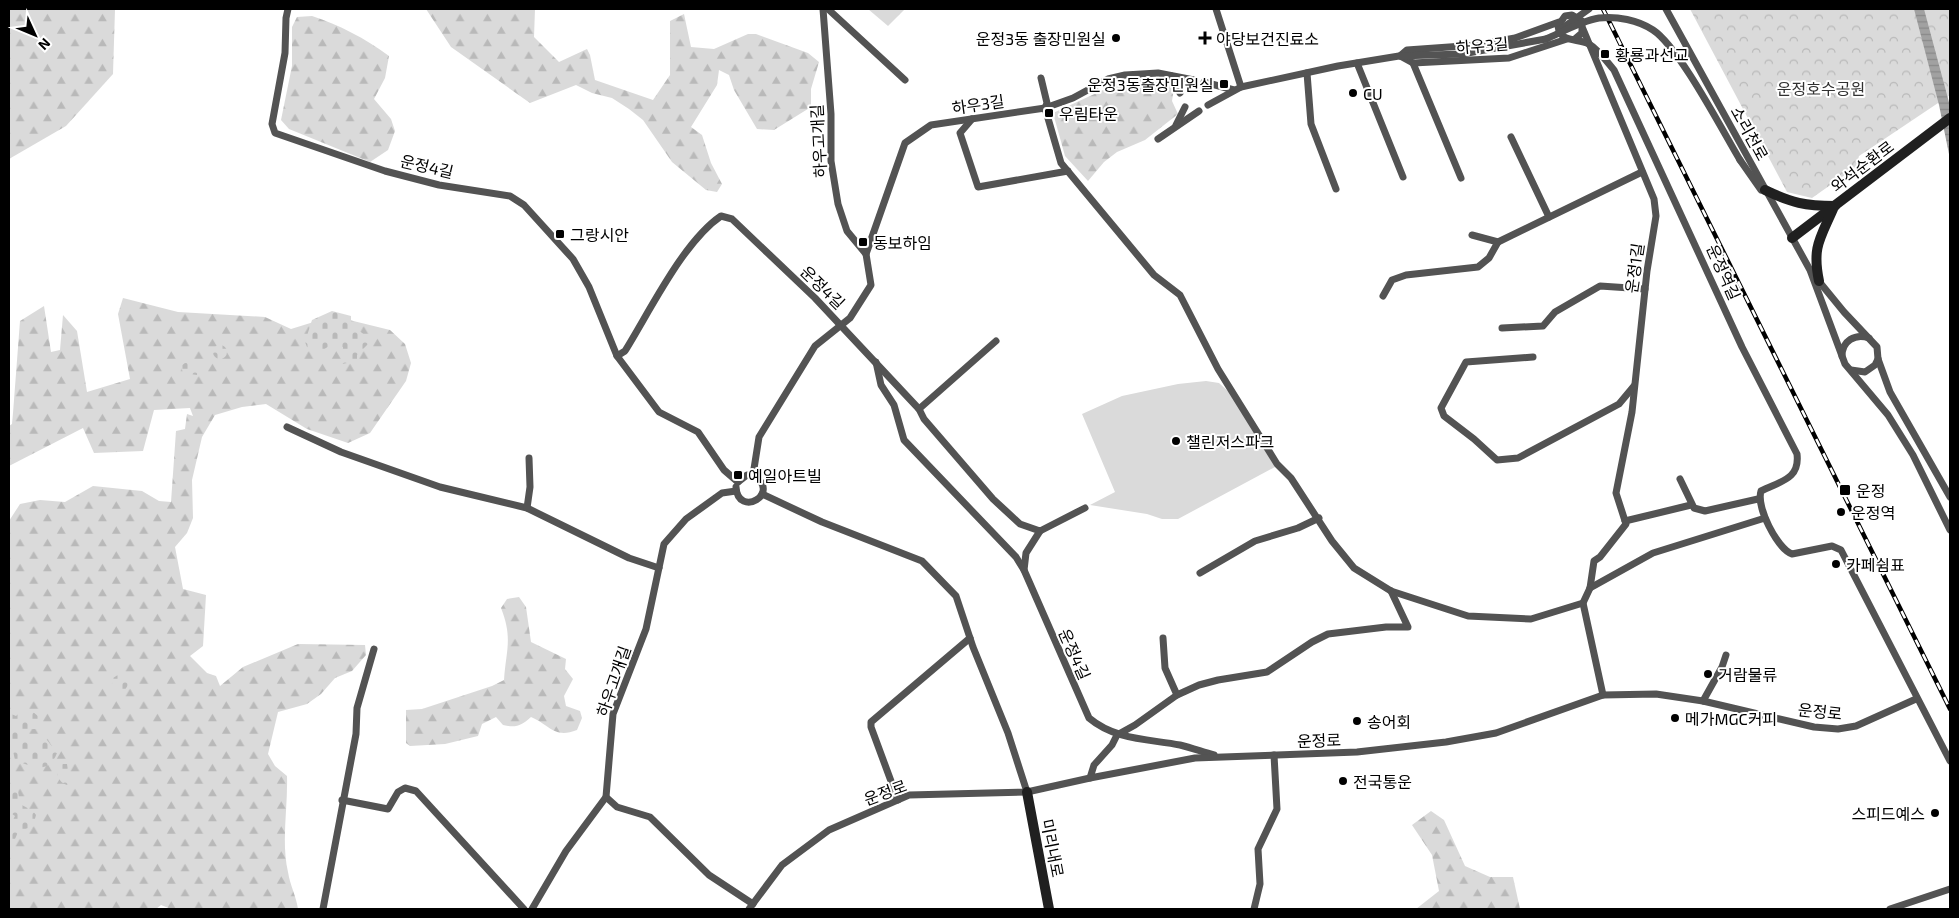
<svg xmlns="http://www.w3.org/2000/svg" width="1959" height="918" viewBox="0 0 1959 918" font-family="'Exo 2','Noto Sans KR',sans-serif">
  <defs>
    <pattern id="forest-firs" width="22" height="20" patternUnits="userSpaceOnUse" patternTransform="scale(1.25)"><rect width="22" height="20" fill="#dadada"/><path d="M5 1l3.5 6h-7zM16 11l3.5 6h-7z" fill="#b9b9b9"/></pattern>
    <pattern id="cemetery-stones" width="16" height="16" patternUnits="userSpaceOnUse" patternTransform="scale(1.25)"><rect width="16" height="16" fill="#dadada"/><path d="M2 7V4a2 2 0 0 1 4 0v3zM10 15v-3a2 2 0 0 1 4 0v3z" fill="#b9b9b9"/></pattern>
    <pattern id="park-crowns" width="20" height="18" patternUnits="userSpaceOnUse" patternTransform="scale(1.25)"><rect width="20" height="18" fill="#dadada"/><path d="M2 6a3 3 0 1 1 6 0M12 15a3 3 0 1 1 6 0" fill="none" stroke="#b9b9b9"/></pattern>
    <pattern id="water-rules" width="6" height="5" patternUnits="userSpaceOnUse" patternTransform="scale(1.25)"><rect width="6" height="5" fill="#a1a1a1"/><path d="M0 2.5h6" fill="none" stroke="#898989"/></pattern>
  </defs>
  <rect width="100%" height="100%" fill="#fff"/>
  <g fill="url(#forest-firs)">
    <path d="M9 9H115L113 74 66 126 9 159Z"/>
    <path d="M426 9H535L534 37 559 62 587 49 590 55 595 80 653 100 670 75V21L684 14 691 47 714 49 748 34H756L808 53 819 62 811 89V107L774 130 757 129 734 90 729 75 719 70 717 85 691 127 702 135 711 163 722 184 717 192 706 190 672 162 643 120 629 109 612 98 592 93 576 85 530 103 451 47Z"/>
    <path d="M868 9H905L888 26Z"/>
    <path d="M312 16C339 25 365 38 389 56L385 78 374 99 391 119 395 131 388 150 370 162 289 129 281 120 292 66V27L297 17Z"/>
    <path d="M1140 79 1168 82 1174 88 1172 101 1178 114 1145 140 1117 152 1104 162 1088 181 1065 156 1053 113 1114 85Z"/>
    <path d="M123 298 178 312 265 317 291 329 333 316 390 330 405 344 411 363 406 381 370 433 348 443 307 429 266 404 242 407 215 415 202 437 192 480 193 518 187 533 175 547 183 589 206 595 203 646 190 656 207 673 216 676 220 686 243 667 298 644 365 645 366 655 352 671 335 678 321 694 307 704 278 712 268 754 275 766 287 776C288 808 281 841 288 872 290 885 296 896 298 909H171L161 905 156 909H9V521L20 504 40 500 65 502 93 486 142 491 159 501 171 502 176 431 185 429 187 414 193 416 190 408 154 410 143 451 94 453 83 428 9 466V426L12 424 13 413 20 321 44 306 51 352 60 350 63 315 77 331 87 392 130 379 118 314Z"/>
    <path d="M519 597 526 607 531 642 566 659 565 669 573 679 564 696 566 706 580 711 582 718 577 730C554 739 550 725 531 717 521 726 516 728 503 725L496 717 482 724 478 736 445 744 410 746 406 743V710L422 709 492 686 504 680C506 650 513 638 501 608L507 599Z"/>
    <path d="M1431 811 1444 820 1465 866 1490 877H1513L1520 909H1416L1439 891 1432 855 1412 825Z"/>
  </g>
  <g fill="url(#cemetery-stones)">
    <path d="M332 311 351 316V324L367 337 369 343 357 355V361L342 364 343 347 329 346 323 350 307 347 305 342 312 320Z"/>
    <circle cx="220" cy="352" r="7"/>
    <path d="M185 363 199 364 197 375 183 373 181 366Z"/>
    <circle cx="120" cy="683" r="8"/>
    <path d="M27 710 32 711 40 718 41 729H27L20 737 37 744 42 739 47 740 57 753C49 775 32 767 15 760L13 751 9 749V713L16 716 21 711Z"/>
    <path d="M63 764H67L72 781 67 785C58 782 56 774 58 766Z"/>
    <path d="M10 787 18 791 20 804 33 811 36 815 33 826 18 832 15 839H9V820H13L15 816 9 812Z"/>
  </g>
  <path fill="url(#park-crowns)" d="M1690 9H1950V95L1859 156 1856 167 1812 198 1787 192Z"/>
  <path fill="#dadada" d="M1206 381 1219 383 1230 393 1275 467 1178 519H1162L1147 514 1090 505 1115 492 1082 414 1122 396 1178 384Z"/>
  <path fill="url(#water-rules)" d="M1914 9H1924L1950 106V159L1939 105Z"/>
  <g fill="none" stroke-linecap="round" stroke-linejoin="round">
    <g stroke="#535353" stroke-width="7">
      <path d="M288 9 286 18 285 53 272 124 275 133 385 171 439 185 510 196 524 205 573 259 589 287 617 356 659 412 698 432 724 470 738 482"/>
      <path d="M828 9 905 80"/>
      <path d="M1216 9 1241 87"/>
      <path d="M1666 9 1810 270 1845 364 1888 415 1913 455 1950 530"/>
      <path d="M1583 29 1654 199 1656 216 1647 271 1632 412 1616 493 1626 524 1600 557 1594 561 1590 588 1583 603 1603 695"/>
      <path d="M1575 39 1582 33V21L1572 15 1565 16 1558 26C1560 43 1577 38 1589 44 1598 49 1607 62 1614 70L1742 347 1797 454C1800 479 1781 481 1761 491 1756 507 1777 548 1792 554L1832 546 1841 550 1950 761"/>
      <path d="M1400 56 1407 50 1477 45 1515 38 1559 22"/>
      <path d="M1402 57 1413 63 1509 58 1567 39"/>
      <path d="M1357 63 1403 177"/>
      <path d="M1413 63 1461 178"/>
      <path d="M1307 73 1311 124 1336 189"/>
      <path d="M1171 76 1180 93"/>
      <path d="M1041 78 1047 103 1045 108 1061 163 1154 275 1180 295 1218 369 1277 464 1291 478 1332 541 1354 568 1391 591 1468 616 1531 619 1583 603"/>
      <path d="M1204 82 1234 90"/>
      <path d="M1208 105 1241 87 1338 66 1399 56 1462 54 1546 39"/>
      <path d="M972 119 960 133 978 187 1068 171"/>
      <path d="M1176 125 1185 107"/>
      <path d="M1511 137 1549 217"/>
      <path d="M1158 139 1199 111"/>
      <path d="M1740 160 1761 190"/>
      <path d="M1498 242 1642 172"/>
      <path d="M866 254 905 143 931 125 1045 108 1073 98 1108 79 1125 75 1158 73 1194 80"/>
      <path d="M1817 279 1844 312 1877 347 1878 359 1890 392 1950 497"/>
      <path d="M1383 296 1392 280 1406 275 1478 267 1489 258 1498 242 1472 235"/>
      <path d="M1502 328 1543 326 1555 312 1600 286 1645 289"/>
      <path d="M617 356 625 351C650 311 683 242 721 216L732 219 815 298 919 409 924 419 993 499 1020 524 1040 531 1085 508"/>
      <path d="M1842 356C1842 341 1855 333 1869 338"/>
      <path d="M1533 357 1466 362 1441 408 1444 416 1474 439 1497 460 1518 458 1619 404 1634 386"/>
      <path d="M876 362 881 385 894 405 904 440 1016 557 1024 570"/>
      <path d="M1851 370 1865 372 1875 365 1878 359"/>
      <path d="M919 409 996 341"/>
      <path d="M287 427 341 452 440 487 527 508 629 558 659 568"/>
      <path d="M753 475 759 437 815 346 850 318 871 285 866 254 847 231 838 204 831 161V114L823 9"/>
      <path d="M1680 479 1694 508 1705 511 1758 499"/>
      <path d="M738 482 747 475H753"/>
      <path d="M736 487C738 519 783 493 753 475"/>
      <path d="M736 491 722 493 686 519 664 544 646 629 613 714 606 797 617 807 650 817 709 875 753 904"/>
      <path d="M762 494 822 522 922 561 956 596 973 647 1008 733 1027 792"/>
      <path d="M527 508 530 487 529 458"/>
      <path d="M1625 521 1691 505"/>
      <path d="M1040 531 1026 553 1024 570 1089 718C1115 740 1148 739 1180 745 1192 748 1203 752 1214 755"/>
      <path d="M1200 573 1255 541 1298 528 1319 518"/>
      <path d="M1590 588 1653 553 1765 518"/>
      <path d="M1177 695 1199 685 1218 680 1267 672 1312 642 1328 634 1386 627H1408L1391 591"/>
      <path d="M1703 701 1722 667 1726 655"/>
      <path d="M1090 778 1094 765 1112 745 1117 735 1135 725 1177 695 1165 668 1163 638"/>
      <path d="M342 800 388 809 398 792 405 788 416 791 524 909"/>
      <path d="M898 800 871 727V722L970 638"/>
      <path d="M323 909 356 734 357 708 374 649"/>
      <path d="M532 909 566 851 606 797"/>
      <path d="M749 909 782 865 829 830 909 795 1027 792 1090 778 1195 758 1357 752 1446 742 1496 733 1603 695 1656 694 1703 701 1814 727 1838 729 1856 726 1916 699"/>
      <path d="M1254 909 1260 884 1258 849 1277 809 1274 755"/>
      <path d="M1890 909 1950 889"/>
    </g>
    <g stroke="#202020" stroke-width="10">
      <path d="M1765 190C1792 203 1805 206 1835 206"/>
      <path d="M1792 238 1950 118"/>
      <path d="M1819 281C1812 247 1820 239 1833 209"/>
      <path d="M1027 792 1049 909"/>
    </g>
    <g stroke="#000" stroke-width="4.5">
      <path id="rail" d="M1603 9 1950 709"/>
    </g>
    <use href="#rail" stroke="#fff" stroke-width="2.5" stroke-dasharray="8" stroke-linecap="butt"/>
    <g stroke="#535353" stroke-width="7">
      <path d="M1561 29 1589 9"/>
      <path d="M1546 39C1562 32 1581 21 1599 18 1617 16 1638 20 1653 30 1679 47 1722 130 1740 160"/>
    </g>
  </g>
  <g fill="#000" stroke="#fff" stroke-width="2">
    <circle cx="1116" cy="38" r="5"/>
    <path d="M1202.5 30.5h5v5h5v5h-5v5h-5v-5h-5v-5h5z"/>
    <rect x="1600" y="49" width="10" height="10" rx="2.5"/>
    <rect x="1219" y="79" width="10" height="10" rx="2.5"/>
    <circle cx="1353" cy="93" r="5"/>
    <rect x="1044" y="108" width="10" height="10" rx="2.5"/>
    <rect x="555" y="229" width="10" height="10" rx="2.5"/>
    <rect x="858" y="237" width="10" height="10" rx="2.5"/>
    <circle cx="1176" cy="441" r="5"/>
    <rect x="733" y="470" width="10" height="10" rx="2.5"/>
    <rect x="1839" y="484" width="12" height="12" rx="2.5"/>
    <circle cx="1841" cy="512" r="5"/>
    <circle cx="1836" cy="564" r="5"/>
    <circle cx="1708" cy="674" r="5"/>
    <circle cx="1675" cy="718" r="5"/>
    <circle cx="1357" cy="721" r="5"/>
    <circle cx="1343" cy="781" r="5"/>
    <circle cx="1935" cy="813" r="5"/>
  </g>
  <g text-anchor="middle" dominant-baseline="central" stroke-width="4" stroke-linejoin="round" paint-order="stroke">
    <g font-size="16" fill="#000" stroke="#fff" text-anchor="start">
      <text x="1106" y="38" text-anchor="end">운정3동 출장민원실</text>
      <text x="1216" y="38">야당보건진료소</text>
      <text x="1615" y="54">황룡과선교</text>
      <text x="1214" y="84" text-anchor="end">운정3동출장민원실</text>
      <text x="1363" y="93">CU</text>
      <text x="1059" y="113">우림타운</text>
      <text x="570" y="234">그랑시안</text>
      <text x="873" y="242">동보하임</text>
      <text x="1186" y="441">챌린저스파크</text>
      <text x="748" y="475">예일아트빌</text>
      <text x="1856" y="490">운정</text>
      <text x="1851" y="512">운정역</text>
      <text x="1846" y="564">카페쉼표</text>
      <text x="1718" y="674">거람물류</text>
      <text x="1685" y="718">메가MGC커피</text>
      <text x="1367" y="721">송어회</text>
      <text x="1353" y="781">전국통운</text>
      <text x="1925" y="813" text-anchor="end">스피드예스</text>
    </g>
    <g font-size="16" fill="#000" stroke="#fff">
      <text transform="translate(1482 45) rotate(-5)">하우3길</text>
      <text transform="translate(978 104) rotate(-8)">하우3길</text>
      <text transform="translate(1750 133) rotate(61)">소리천로</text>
      <text transform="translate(818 141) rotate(-93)">하우고개길</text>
      <text transform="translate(427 166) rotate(13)">운정4길</text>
      <text transform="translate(1862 166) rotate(-37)">와석순환로</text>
      <text transform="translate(1634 268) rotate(-82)">운정1길</text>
      <text transform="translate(1724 272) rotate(66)">운정역길</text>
      <text transform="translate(823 287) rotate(44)">운정4길</text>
      <text transform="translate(1075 654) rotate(66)">운정4길</text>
      <text transform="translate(613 681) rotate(-71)">하우고개길</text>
      <text transform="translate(1820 711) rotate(6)">운정로</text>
      <text transform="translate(1319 740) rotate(-2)">운정로</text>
      <text transform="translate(885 792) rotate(-20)">운정로</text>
      <text transform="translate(1053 848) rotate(79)">미리내로</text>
    </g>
    <g font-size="16" fill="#313131" stroke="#fff">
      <text x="1821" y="88">운정호수공원</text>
    </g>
  </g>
  <rect width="1959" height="918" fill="none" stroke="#000000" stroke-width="20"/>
  <g transform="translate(35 35) rotate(134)" stroke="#ffffff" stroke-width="4" paint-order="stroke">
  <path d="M0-4L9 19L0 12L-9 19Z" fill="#000000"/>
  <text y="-8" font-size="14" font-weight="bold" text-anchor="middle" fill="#000000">N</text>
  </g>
</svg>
